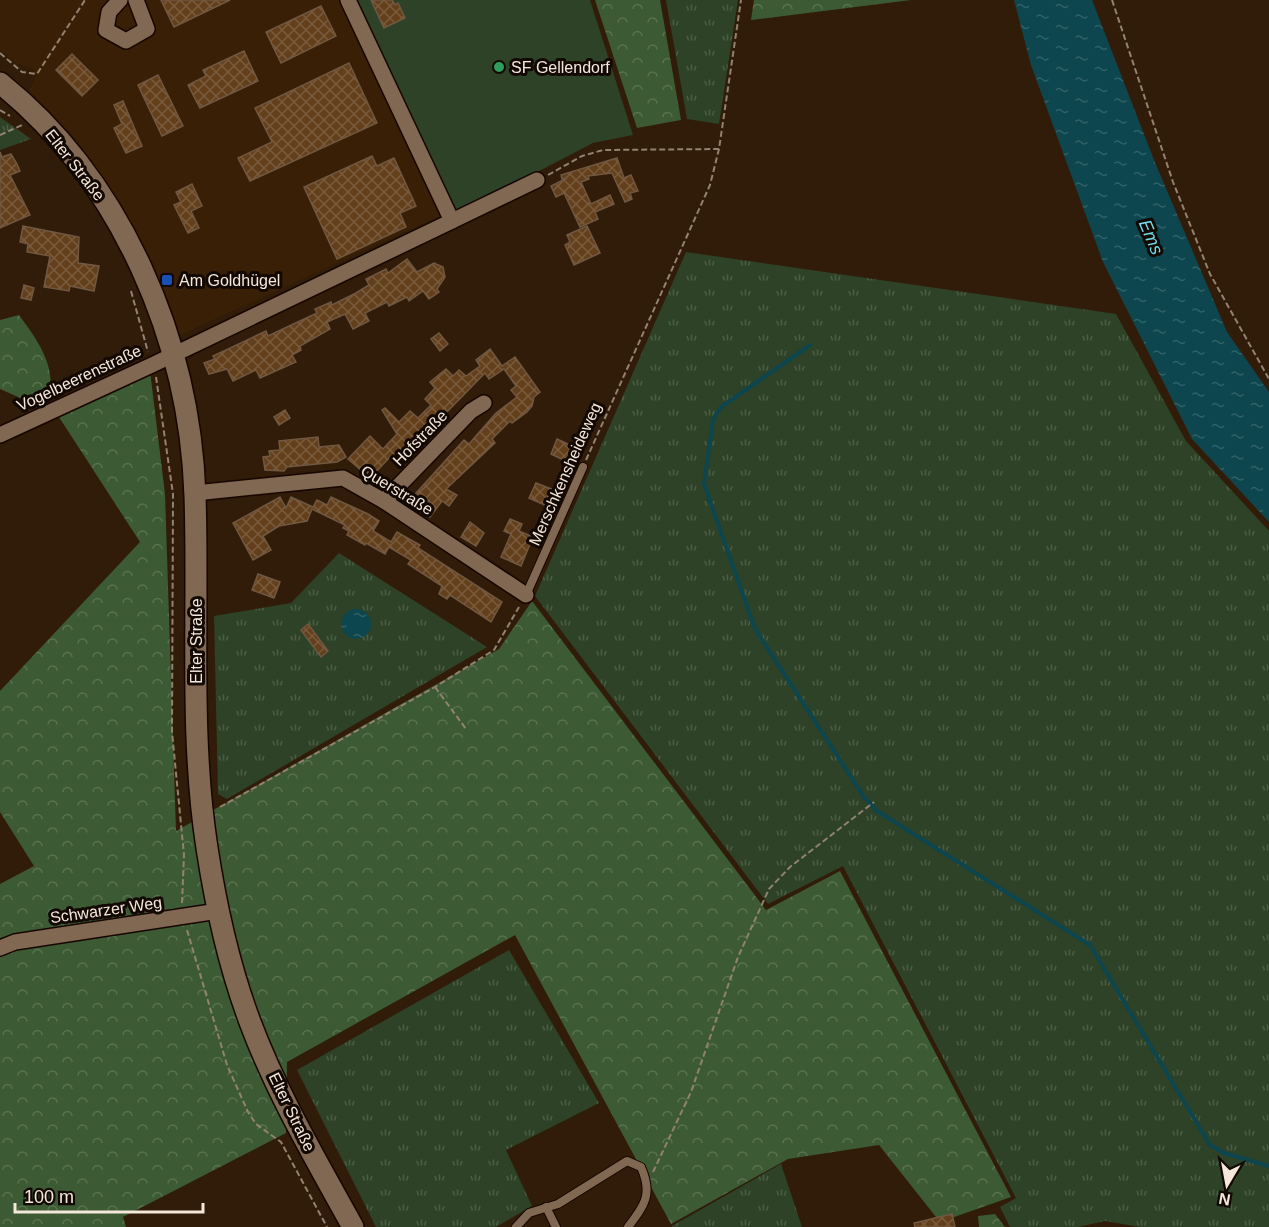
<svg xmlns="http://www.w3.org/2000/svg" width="1269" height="1227" viewBox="0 0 1269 1227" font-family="Arial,sans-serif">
  <defs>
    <pattern id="grass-tufts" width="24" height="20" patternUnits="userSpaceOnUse" patternTransform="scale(1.5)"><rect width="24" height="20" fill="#2d4227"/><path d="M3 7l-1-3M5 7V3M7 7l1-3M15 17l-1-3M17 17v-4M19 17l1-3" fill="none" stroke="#4c5d46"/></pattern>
    <pattern id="forest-crowns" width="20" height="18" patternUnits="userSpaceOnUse" patternTransform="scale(1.5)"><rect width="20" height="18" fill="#3c5a33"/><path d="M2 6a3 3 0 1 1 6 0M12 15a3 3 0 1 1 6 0" fill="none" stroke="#597250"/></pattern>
    <pattern id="water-ripples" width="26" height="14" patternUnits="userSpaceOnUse" patternTransform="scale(1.5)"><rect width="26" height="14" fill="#0d464e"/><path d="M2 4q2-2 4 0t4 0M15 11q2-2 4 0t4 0" fill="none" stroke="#316167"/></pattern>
    <pattern id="building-cross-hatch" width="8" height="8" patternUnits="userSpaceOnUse" patternTransform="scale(1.5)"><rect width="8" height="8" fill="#633f1b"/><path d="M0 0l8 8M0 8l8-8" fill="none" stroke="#7a5b3c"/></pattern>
  </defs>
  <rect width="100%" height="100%" fill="#301c08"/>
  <path fill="#391f05" d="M0 0H344L444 214 176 337 135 241 78 141 29 90 37 75 31 67 17 64 0 50Z"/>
  <g fill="url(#grass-tufts)">
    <path d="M666 0H738L719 124 687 119Z"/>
    <path d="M0 117 31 139 0 150Z"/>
    <path d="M686 252 1116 314 1186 441 1269 531V1227H1140L1105 1221 1078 1227H1010L1000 1207 1016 1198 843 866 768 904 535 596Z"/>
    <path d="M339 553 487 647 227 799 218 794 214 616 291 603Z"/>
    <path d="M509 950 599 1103 506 1150 532 1206 496 1227H376L297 1070Z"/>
    <path d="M781 1164 802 1227H672V1226Z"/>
  </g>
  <g fill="url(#forest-crowns)">
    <path d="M595 0H660L681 120 637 128Z"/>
    <path d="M754 0H911L751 20Z"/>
    <path d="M19 315C39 342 63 375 43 408L0 389V320Z"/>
    <path d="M150 371 165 494 176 831 499 649 532 601 766 910 840 871 1011 1197 940 1222 879 1145 788 1159 671 1224 515 935 287 1062 286 1133 123 1217 126 1227H0V884L34 866 0 812V691L140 542 57 414Z"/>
    <path d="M995 1214 1005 1227H979L978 1216Z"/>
  </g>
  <path fill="#2d4227" d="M355 0H590L633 135 593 143 455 215Z"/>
  <g fill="url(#water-ripples)">
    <path d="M1014 0H1092L1154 160 1227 332 1269 392V522L1192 439 1103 262 1031 65Z"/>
    <circle cx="356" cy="624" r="15"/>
  </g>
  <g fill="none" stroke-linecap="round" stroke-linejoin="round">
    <path stroke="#0d464e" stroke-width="4" d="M810 345 721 407 713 419 704 484 755 629 864 797 877 811 1090 945 1210 1145 1224 1153 1269 1166"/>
  </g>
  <g fill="url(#building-cross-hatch)" stroke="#705843" stroke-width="1.5">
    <path d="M161 0H230L174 27Z"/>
    <path d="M371 0H392L395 5 398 3 405 18 384 28Z"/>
    <path d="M321 6 336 36 281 63 266 32Z"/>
    <path d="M244 51 258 81 200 108 188 85 206 76 203 70Z"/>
    <path d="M72 54 98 80 82 96 56 70Z"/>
    <path d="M349 63 377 123 250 181 238 158 272 142 255 108Z"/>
    <path d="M158 75 183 126 162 136 138 85Z"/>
    <path d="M123 101 142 146 126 153 114 128 122 124 114 105Z"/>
    <path d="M0 152 2 157 11 154 17 164 20 171 10 175 30 215 0 228Z"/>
    <path d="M372 156 377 166 394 158 416 206 400 213 406 227 337 259 304 187Z"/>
    <path d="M617 158 624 178 631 175 638 191 630 193 632 199 625 202 612 173 588 176 589 179 581 182 591 204 610 195 614 204 595 212 598 219 580 227 564 193 556 197 551 186 567 178 562 179 561 175Z"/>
    <path d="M192 184 202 206 191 211 199 228 188 233 174 205 181 202 176 192Z"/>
    <path d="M23 226 79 237 78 263 99 266 94 291 70 286 69 291 44 287 50 256 27 252 28 244 20 242Z"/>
    <path d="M587 226 600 253 574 265 565 245 570 242 567 235Z"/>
    <path d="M407 259 417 272 434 263 443 267 445 277 437 289 439 292 429 299 423 291 409 301 407 297 389 306 387 302 365 313 369 321 353 329 345 314 327 322 330 329 300 346 301 350 292 355 296 362 260 378 256 370 233 381 227 369 209 374 204 363 215 359 213 356 266 331 268 336 317 313 315 309 331 302 332 305 356 293 369 285 366 279 386 269 388 273Z"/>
    <path d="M24 285 34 288 31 300 21 298Z"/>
    <path d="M439 333 448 344 440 351 431 339Z"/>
    <path d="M490 349 502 366 515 357 540 392 534 397 532 406 527 412 512 423 510 421 492 439 495 443 446 489 457 495 449 506 442 501 430 517 409 501 464 440 469 444 496 413 517 397 511 390 516 386 504 369 489 379 485 373 443 416 441 414 427 427 431 431 398 463 391 456 370 478 348 459 370 436 383 449 397 434 382 410 385 408 399 422 410 411 418 418 431 405 425 399 435 388 430 382 446 369 453 376 459 370 466 376 480 366 476 360Z"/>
    <path d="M285 410 290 418 279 425 274 417Z"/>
    <path d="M318 437 319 447 339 445 346 457 337 462 287 467 284 471 265 470 263 457 270 456 269 451 280 450 279 441Z"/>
    <path d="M557 439 576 448 570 463 551 454Z"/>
    <path d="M559 479 568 483 561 498 553 494 547 506 529 498 536 483 554 490Z"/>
    <path d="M280 497 286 508 291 497 313 507 317 500 327 505 331 497 368 514 379 521 373 531 391 542 397 532 420 545 418 548 502 602 491 622 450 595 447 599 439 594 442 586 408 564 411 560 389 547 385 554 366 543 365 545 347 535 349 531 343 528 345 525 312 509 307 521 279 526 263 536 271 550 253 560 233 523Z"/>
    <path d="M510 519 522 524 519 531 533 537 521 566 501 557 511 534 504 531Z"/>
    <path d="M470 522 484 533 476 546 461 537Z"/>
    <path d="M258 574 280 582 274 598 252 590Z"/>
    <path d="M308 624 328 651 321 657 301 630Z"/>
    <path d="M952 1214 955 1227H915L914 1223Z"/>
  </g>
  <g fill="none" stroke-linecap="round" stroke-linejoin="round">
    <g stroke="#170600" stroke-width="10">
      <g id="service">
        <path d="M526 595 583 467"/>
        <path d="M546 1207 556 1227"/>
        <path d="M516 1227 529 1213 558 1204 627 1161 641 1167C653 1194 645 1205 628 1227"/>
      </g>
    </g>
    <g stroke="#170600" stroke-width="18">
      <g id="minor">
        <path d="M120 0 109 12 106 30 126 41 147 29 136 0"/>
        <path d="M452 221 537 180"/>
        <path d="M0 435 152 365 452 221 348 0"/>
        <path d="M195 493 343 478 384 501 526 595"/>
        <path d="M384 501 471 411 484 403"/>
        <path d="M0 948 15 942 218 911"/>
      </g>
    </g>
    <g stroke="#170600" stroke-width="24">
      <path id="secondary" d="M0 83C122 181 190 341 195 496 199 613 189 732 207 848 216 907 229 966 250 1022 277 1094 316 1160 353 1227"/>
    </g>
    <g stroke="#938272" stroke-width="2" stroke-dasharray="6 3" stroke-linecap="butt">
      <path d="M1112 0 1173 182 1210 274 1269 379"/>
      <path d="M0 53 22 72 37 74 85 0"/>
      <path d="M0 110 10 116"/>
      <path d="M0 135 22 125"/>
      <path d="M548 175 582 156 603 150 719 149"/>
      <path d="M131 291 148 352"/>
      <path d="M156 377 173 494 172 732 184 855 182 903"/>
      <path d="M586 460 710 185 719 149 741 0"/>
      <path d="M435 687 466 729"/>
      <path d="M220 807 435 687 494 650 519 607"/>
      <path d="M187 930 227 1065 248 1112 256 1124 281 1142 327 1227"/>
      <path d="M653 1172 691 1092 738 957 769 889 790 867 874 802"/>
    </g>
    <use href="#service" stroke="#816853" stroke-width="8"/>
    <use href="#minor" stroke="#816853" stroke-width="15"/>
    <use href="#secondary" stroke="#816853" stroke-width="21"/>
  </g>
  <circle fill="#2e9e5b" stroke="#120903" stroke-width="2" cx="499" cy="67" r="6"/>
  <rect fill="#1a4fb4" stroke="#120903" stroke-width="2" x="161" y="274" width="12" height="12" rx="3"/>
  <g text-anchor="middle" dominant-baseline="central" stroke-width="6" stroke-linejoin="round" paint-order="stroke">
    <g font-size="16" fill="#f5e7db" stroke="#120903" text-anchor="start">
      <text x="511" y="67">SF Gellendorf</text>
      <text x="179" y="280">Am Goldhügel</text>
    </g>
    <g font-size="16" fill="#f5e7db" stroke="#120903">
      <text transform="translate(75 165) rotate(52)">Elter Straße</text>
      <text transform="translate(79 378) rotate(-25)">Vogelbeerenstraße</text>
      <text transform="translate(420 438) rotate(-46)">Hofstraße</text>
      <text transform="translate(565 474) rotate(-66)">Merschkensheideweg</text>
      <text transform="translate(397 490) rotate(31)">Querstraße</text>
      <text transform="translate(196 641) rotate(-90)">Elter Straße</text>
      <text transform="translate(106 910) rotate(-8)">Schwarzer Weg</text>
      <text transform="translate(292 1112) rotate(64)">Elter Straße</text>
    </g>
    <g font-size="18" font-style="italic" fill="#72ddee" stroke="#120903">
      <text transform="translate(1151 237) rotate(67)">Ems</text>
    </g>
  </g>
  <g transform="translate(1227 1185) rotate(190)" stroke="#120903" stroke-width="4.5" paint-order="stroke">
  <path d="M0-4.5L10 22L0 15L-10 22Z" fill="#f5e7db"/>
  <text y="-9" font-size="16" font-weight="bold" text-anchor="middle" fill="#f5e7db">N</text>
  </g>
  <path d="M15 1203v9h188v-9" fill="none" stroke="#f5e7db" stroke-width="3"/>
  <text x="24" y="1203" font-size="18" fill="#f5e7db" stroke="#120903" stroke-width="4.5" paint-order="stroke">100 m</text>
</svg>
